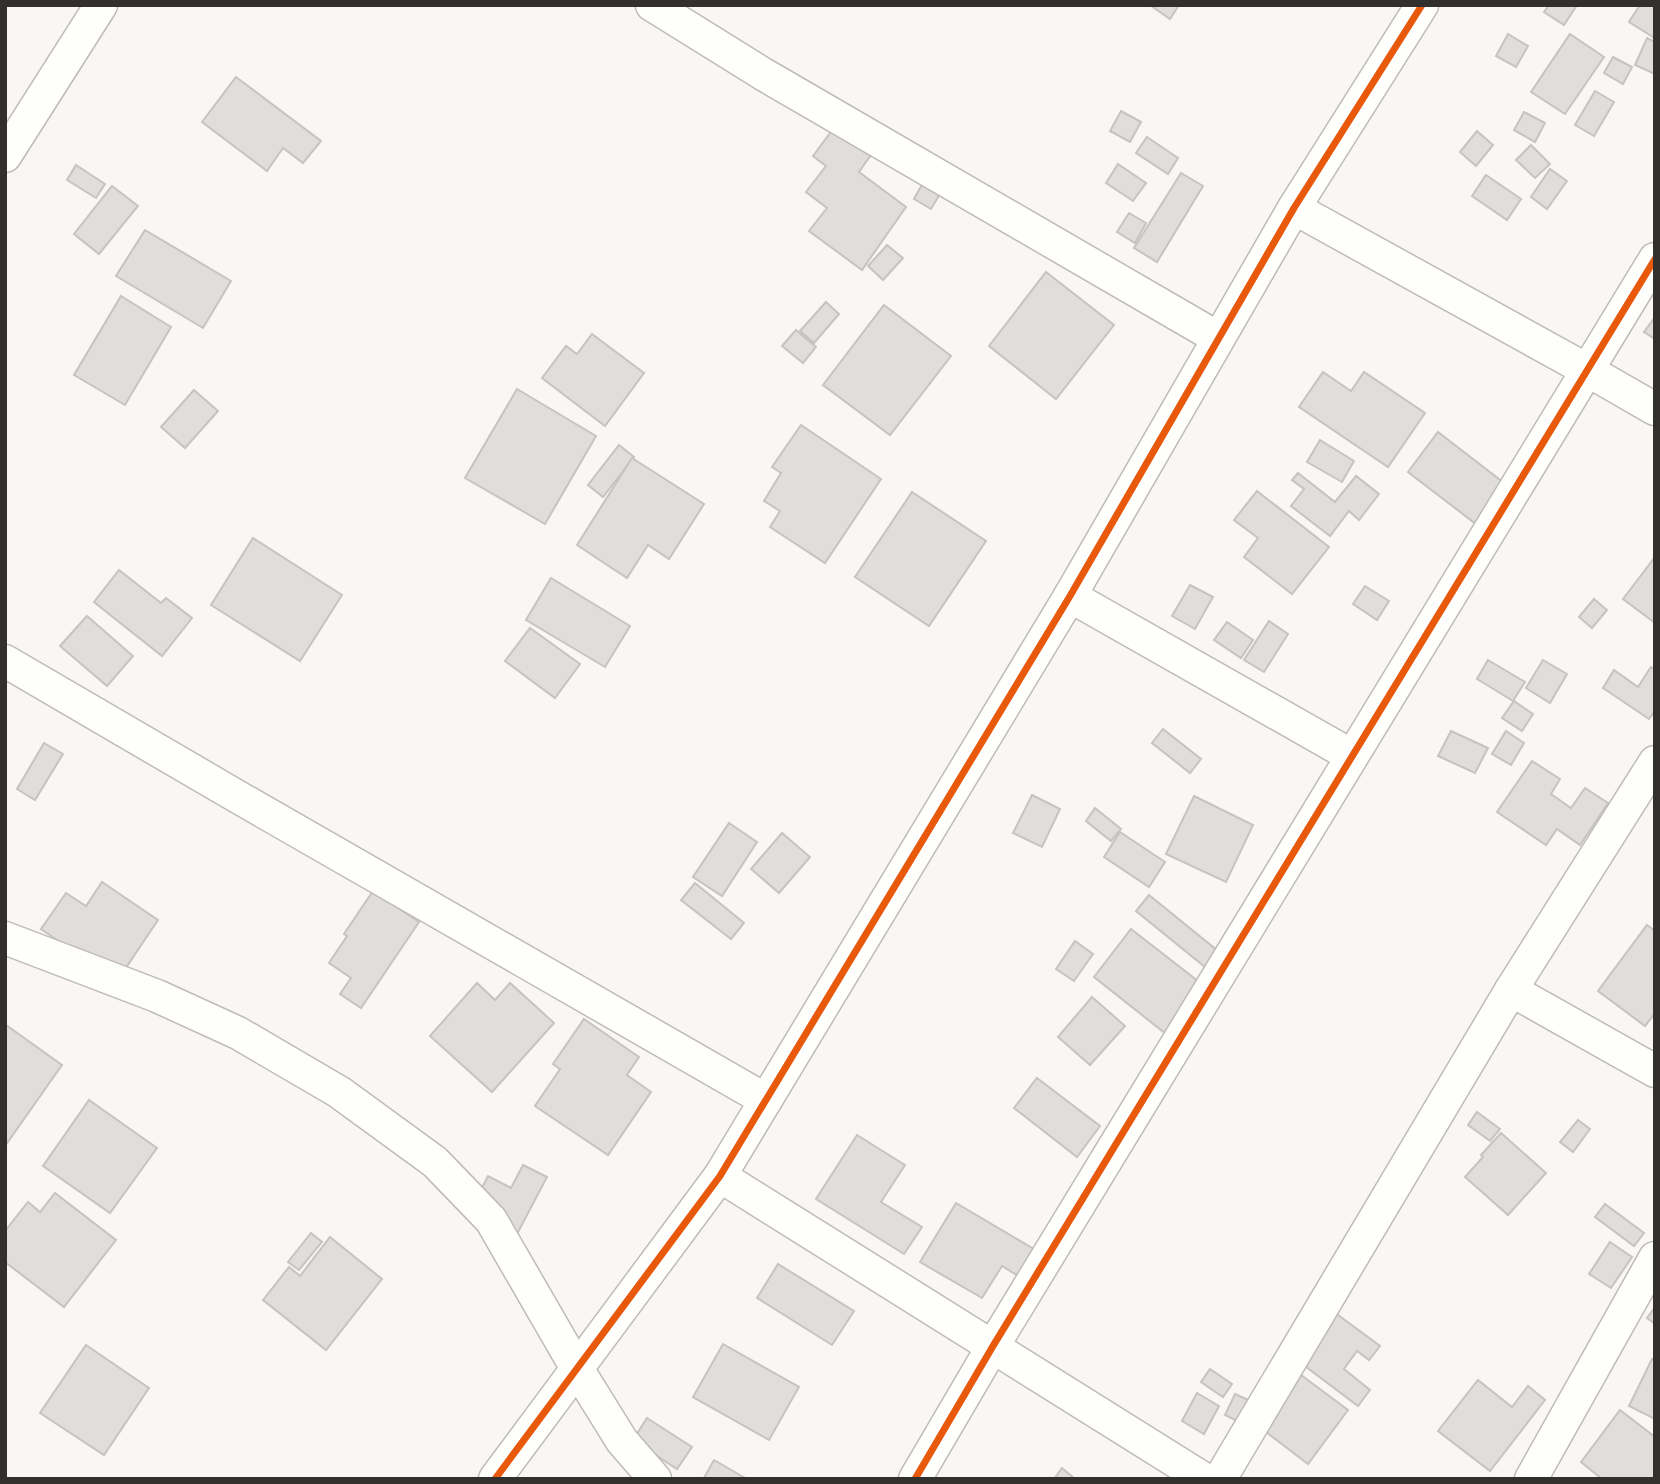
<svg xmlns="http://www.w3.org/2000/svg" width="1660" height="1484" viewBox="0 0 1660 1484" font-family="'PT Sans',sans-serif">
  <rect width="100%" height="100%" fill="#f9f6f4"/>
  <g fill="#e0dddc" stroke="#c6c3c2" stroke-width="2">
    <path d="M1150 5H1179L1170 19Z"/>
    <path d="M1549 5H1577L1564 25 1544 12Z"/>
    <path d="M1640 5H1655V33L1653 37 1629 22Z"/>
    <path d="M1508 34 1528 46 1516 67 1496 56Z"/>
    <path d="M1570 34 1604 57 1565 114 1531 92Z"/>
    <path d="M1647 38 1655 42V74L1635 65Z"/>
    <path d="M1613 57 1632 67 1623 84 1604 73Z"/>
    <path d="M236 77 321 141 303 163 283 148 267 171 202 122Z"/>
    <path d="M1595 91 1614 102 1594 136 1575 125Z"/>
    <path d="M1121 111 1141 122 1130 142 1110 131Z"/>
    <path d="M1524 112 1545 123 1535 142 1514 130Z"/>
    <path d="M836 125 873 152 859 172 906 207 862 270 809 231 827 208 806 192 826 166 813 156Z"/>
    <path d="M1477 131 1493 145 1476 166 1460 152Z"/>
    <path d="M1147 137 1178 158 1168 174 1136 153Z"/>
    <path d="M1531 145 1550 164 1535 178 1516 160Z"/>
    <path d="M1118 164 1146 183 1133 201 1106 183Z"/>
    <path d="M76 165 105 184 96 198 67 180Z"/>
    <path d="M1550 169 1567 181 1547 209 1531 197Z"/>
    <path d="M1181 173 1203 186 1157 262 1134 248Z"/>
    <path d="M928 174 946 184 931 209 914 199Z"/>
    <path d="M1486 175 1521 199 1507 220 1472 196Z"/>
    <path d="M112 186 138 206 99 254 74 234Z"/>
    <path d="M1129 213 1146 223 1135 243 1117 232Z"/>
    <path d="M145 230 231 281 203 328 116 276Z"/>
    <path d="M887 245 903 258 883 280 868 266Z"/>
    <path d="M1046 272 1114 325 1056 399 989 346Z"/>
    <path d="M121 296 171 327 125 405 74 375Z"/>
    <path d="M826 302 839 314 814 343 800 331Z"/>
    <path d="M884 305 951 356 890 435 823 385Z"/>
    <path d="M1655 317V339L1644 332Z"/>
    <path d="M796 330 816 347 803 363 782 346Z"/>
    <path d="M592 334 644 373 605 426 542 378 566 346 577 354Z"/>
    <path d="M1323 372 1351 391 1364 372 1425 413 1388 467 1299 407Z"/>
    <path d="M517 389 596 436 545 524 465 478Z"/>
    <path d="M194 390 218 411 185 448 161 427Z"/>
    <path d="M801 425 881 479 825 563 770 527 780 511 764 501 781 473 772 467Z"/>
    <path d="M1438 432 1508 486 1481 528 1408 472Z"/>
    <path d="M1320 440 1354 461 1342 482 1307 462Z"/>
    <path d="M619 445 634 457 603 497 588 485Z"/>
    <path d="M632 458 704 504 669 559 648 545 627 578 577 545Z"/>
    <path d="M1298 473 1335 502 1356 476 1379 494 1359 520 1349 511 1330 536 1291 506 1304 489 1292 480Z"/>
    <path d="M1257 491 1329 547 1292 594 1244 557 1258 538 1234 520Z"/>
    <path d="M912 492 986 541 929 626 855 577Z"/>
    <path d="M253 538 342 595 300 661 211 605Z"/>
    <path d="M1655 557V623L1623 599Z"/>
    <path d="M119 570 161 603 166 598 192 618 162 656 94 602Z"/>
    <path d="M551 578 630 626 605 667 526 620Z"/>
    <path d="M1190 585 1213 597 1195 629 1172 616Z"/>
    <path d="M1365 586 1389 601 1377 620 1353 604Z"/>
    <path d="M1594 599 1607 610 1592 628 1579 617Z"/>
    <path d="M87 616 133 656 107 686 60 646Z"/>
    <path d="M1269 621 1288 634 1264 672 1244 660Z"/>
    <path d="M1227 622 1253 640 1241 658 1214 640Z"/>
    <path d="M530 628 580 664 555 698 505 661Z"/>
    <path d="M1488 660 1525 682 1513 701 1477 679Z"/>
    <path d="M1543 660 1567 674 1550 703 1526 688Z"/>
    <path d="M1651 667 1655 670V711L1649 719 1603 688 1614 670 1638 687Z"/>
    <path d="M1514 701 1533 714 1522 731 1502 718Z"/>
    <path d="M1163 729 1201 759 1190 773 1152 743Z"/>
    <path d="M1451 731 1488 748 1475 773 1438 756Z"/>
    <path d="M1506 731 1524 743 1511 765 1492 754Z"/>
    <path d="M44 743 63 754 35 800 17 789Z"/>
    <path d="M1532 761 1560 779 1551 794 1571 808 1585 788 1608 803 1580 845 1557 829 1546 845 1497 812Z"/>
    <path d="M1032 795 1060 809 1042 847 1013 833Z"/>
    <path d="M1194 796 1253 825 1226 882 1166 854Z"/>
    <path d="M1095 808 1121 829 1111 841 1086 821Z"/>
    <path d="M729 823 757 842 722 896 693 877Z"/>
    <path d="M1120 832 1165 862 1149 887 1104 857Z"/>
    <path d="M782 833 810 857 779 893 751 869Z"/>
    <path d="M102 882 158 920 117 981 41 929 66 893 86 906Z"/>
    <path d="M695 883 744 923 731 939 681 900Z"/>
    <path d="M373 891 419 922 361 1008 340 994 351 978 329 963 347 936 344 934Z"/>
    <path d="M1149 895 1218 951 1205 967 1136 911Z"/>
    <path d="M1647 925 1655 931V1013L1645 1026 1598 991Z"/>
    <path d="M1131 929 1203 985 1166 1034 1094 977Z"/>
    <path d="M1075 941 1093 954 1074 981 1056 969Z"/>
    <path d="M477 983 495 1000 510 983 554 1023 492 1092 430 1036Z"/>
    <path d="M1092 997 1125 1026 1090 1065 1058 1037Z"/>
    <path d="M584 1019 639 1057 627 1075 651 1092 608 1155 535 1106 560 1069 553 1064Z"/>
    <path d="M6 1025 62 1065 5 1146V1025Z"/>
    <path d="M1037 1078 1100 1126 1077 1157 1014 1108Z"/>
    <path d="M89 1100 157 1148 110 1213 43 1166Z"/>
    <path d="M1477 1112 1500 1129 1490 1141 1468 1125Z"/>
    <path d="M1578 1120 1590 1129 1573 1152 1560 1142Z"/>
    <path d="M1501 1133 1546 1173 1508 1215 1465 1177 1483 1157 1481 1155Z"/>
    <path d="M857 1135 905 1165 881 1202 922 1227 904 1254 816 1199Z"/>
    <path d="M523 1165 547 1177 516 1236 470 1211 488 1176 511 1188Z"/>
    <path d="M55 1193 116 1240 64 1307 5 1262V1231L28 1202 40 1212Z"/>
    <path d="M956 1203 1039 1252 1023 1279 1002 1266 982 1298 920 1262Z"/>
    <path d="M1605 1204 1644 1233 1634 1246 1595 1217Z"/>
    <path d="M311 1233 322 1242 299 1270 288 1262Z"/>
    <path d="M330 1237 382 1279 326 1350 263 1300 289 1267 300 1276Z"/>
    <path d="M1610 1242 1632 1257 1611 1288 1589 1274Z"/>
    <path d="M778 1264 854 1311 832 1345 757 1298Z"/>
    <path d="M1655 1307V1324L1647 1318Z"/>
    <path d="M1330 1309 1380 1346 1369 1360 1357 1351 1344 1369 1370 1390 1358 1406 1293 1357Z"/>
    <path d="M723 1344 799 1387 769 1440 693 1397Z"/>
    <path d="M86 1345 149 1388 104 1455 40 1413Z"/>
    <path d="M1652 1359 1655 1360V1419L1629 1406Z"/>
    <path d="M1210 1369 1232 1384 1223 1397 1201 1382Z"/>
    <path d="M1301 1375 1348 1410 1308 1464 1261 1428Z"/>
    <path d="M1478 1380 1512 1407 1528 1386 1545 1400 1490 1471 1438 1431Z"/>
    <path d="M1197 1393 1219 1406 1204 1434 1182 1421Z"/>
    <path d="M1235 1394 1253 1402 1243 1424 1225 1415Z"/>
    <path d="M1620 1410 1655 1437V1479H1602L1581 1462Z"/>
    <path d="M647 1418 692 1447 677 1469 633 1440Z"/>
    <path d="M714 1460 747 1479 704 1478Z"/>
    <path d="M1062 1468 1075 1479H1054Z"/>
  </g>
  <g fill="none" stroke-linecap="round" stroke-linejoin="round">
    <g stroke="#bebbba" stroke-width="35">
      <g id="street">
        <path d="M652 5 763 74 1218 338"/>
        <path d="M5 156 101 5"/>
        <path d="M1294 208 1587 370 1655 409"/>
        <path d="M1070 596 1352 756"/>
        <path d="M5 661 238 797 766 1100"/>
        <path d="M5 938 157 996 238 1033 339 1092 435 1162 491 1220 576 1367 622 1441 655 1479"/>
        <path d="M1511 990 1655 1071"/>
        <path d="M720 1176 1204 1479"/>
        <path d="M495 1479 720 1176 1070 596 1294 208 1422 5"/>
        <path d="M915 1479 993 1346 1655 259"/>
        <path d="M1220 1479 1511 990 1655 762"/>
        <path d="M1531 1479 1655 1258"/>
      </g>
    </g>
    <use href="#street" stroke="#fefefd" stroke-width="32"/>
    <g stroke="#fff" stroke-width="11">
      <g id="cycleway">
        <path d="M495 1479 720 1176 1070 596 1294 208 1422 5"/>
        <path d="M915 1479 993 1346 1655 259"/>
      </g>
    </g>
    <use href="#cycleway" stroke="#e8590c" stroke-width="7"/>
  </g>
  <rect width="1660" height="1484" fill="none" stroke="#32302f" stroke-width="14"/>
</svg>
